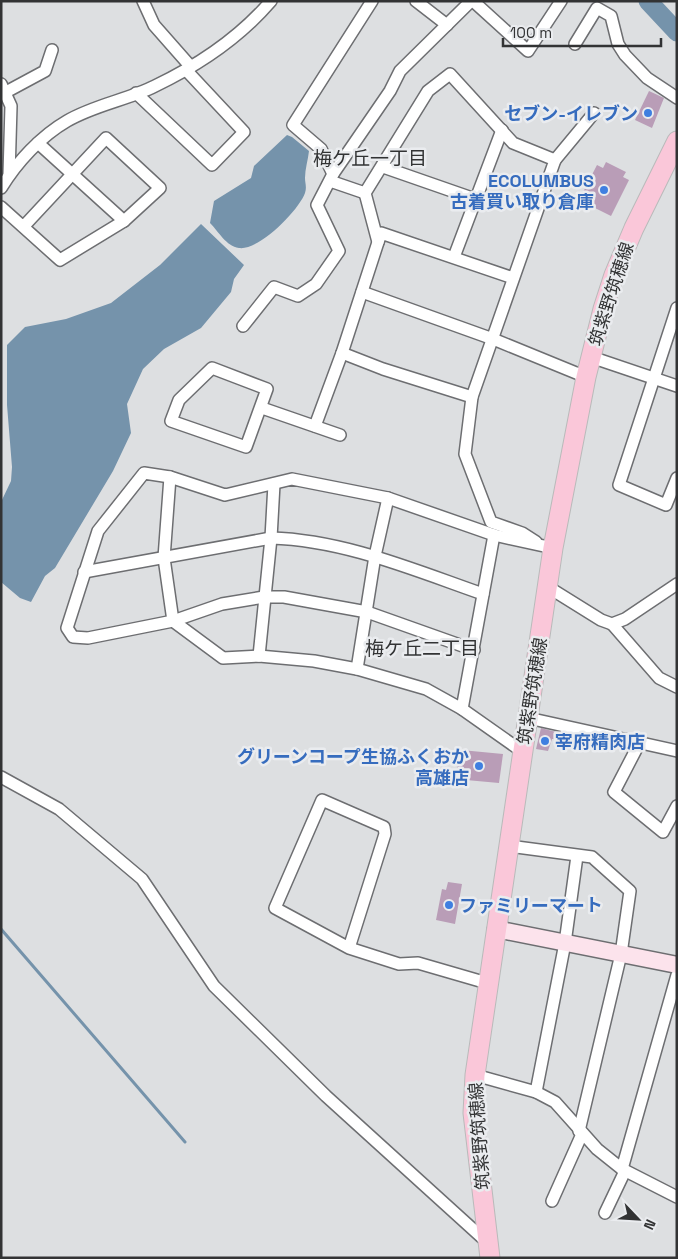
<svg xmlns="http://www.w3.org/2000/svg" width="678" height="1259" viewBox="0 0 678 1259" font-family="'Space Grotesk','Noto Sans JP',sans-serif">
  <rect width="100%" height="100%" fill="#dddfe1"/>
  <g fill="#7593ab">
    <path d="M287 135 292 137 309 151C308 160 305 169 305 178 305 183 307 187 305 193 299 210 259 251 239 248 226 246 219 232 210 223L214 201 251 178 254 166Z"/>
    <path d="M201 224 244 265 234 279 231 292 201 328 164 349 143 369 127 404 131 433 113 471 55 568 45 576 31 602 20 598 1 582V502L11 481 12 467 7 405V345L25 327 66 319 111 303 160 265Z"/>
  </g>
  <g fill="none" stroke-linecap="round" stroke-linejoin="round">
    <path stroke="#7593ab" stroke-width="3" d="M1 929 185 1142"/>
    <path stroke="#7593ab" stroke-width="19" d="M648 1 677 32"/>
  </g>
  <g fill="#b99db7">
    <path d="M649 91 664 98 652 128 635 120Z"/>
    <path d="M606 162 626 172 623 177 629 180 611 216 579 200 597 165 603 168Z"/>
    <path d="M541 728 556 732 555 739H552L548 751 536 749Z"/>
    <path d="M461 750 503 754 499 783 455 779Z"/>
    <path d="M448 882 462 884 455 924 436 920 442 889 446 890Z"/>
  </g>
  <g fill="none" stroke-linecap="round" stroke-linejoin="round">
    <g stroke="#6d6e71" stroke-width="14">
      <g id="street">
        <path d="M143 1 154 25 191 67"/>
        <path d="M416 1 447 25"/>
        <path d="M473 1 528 51 561 1"/>
        <path d="M575 44 597 8 611 16 618 44 625 55 647 78 677 98"/>
        <path d="M1 84 11 106 9 175"/>
        <path d="M6 92 45 71 52 50"/>
        <path d="M136 93 212 165 244 132 186 70"/>
        <path d="M38 143 124 221"/>
        <path d="M555 160 594 113"/>
        <path d="M383 167 475 199"/>
        <path d="M333 174 321 149 293 125 372 1"/>
        <path d="M330 181 365 193"/>
        <path d="M1 188C17 162 41 136 67 121 94 105 127 100 155 86 199 65 240 37 271 1"/>
        <path d="M1 207 60 260 124 221 160 188 106 138 24 226"/>
        <path d="M378 242 365 193 428 91 450 74 513 143 555 160 472 397 465 454 491 522 522 533 536 542"/>
        <path d="M454 257 502 130"/>
        <path d="M362 292 493 339 586 377"/>
        <path d="M677 308 619 485 666 505 677 478"/>
        <path d="M243 326 274 287 298 296 316 284 339 251 317 205 333 174 390 91 400 71 471 1"/>
        <path d="M591 357 677 386"/>
        <path d="M212 368 267 389 246 447 171 421 179 400Z"/>
        <path d="M472 397 383 369 342 353 381 233 513 278"/>
        <path d="M262 408 340 435"/>
        <path d="M315 426 342 353"/>
        <path d="M170 477 164 558 173 621 223 658 259 656 314 661 357 669 426 689 462 709 523 752"/>
        <path d="M84 572 271 538C344 540 414 570 483 594"/>
        <path d="M548 587 601 620 612 624 625 619 677 584"/>
        <path d="M612 624 659 678 677 687"/>
        <path d="M474 650 367 612 284 597H264L222 604 173 621 88 638 73 637 67 628 98 531 144 473 170 477 225 495 292 479 388 498 494 535 553 548"/>
        <path d="M259 656 271 538 274 484"/>
        <path d="M357 669 375 556 388 498"/>
        <path d="M462 709 494 535"/>
        <path d="M528 718 677 751"/>
        <path d="M640 742 614 792 663 832 677 806"/>
        <path d="M1 777 59 809 142 879 214 986 326 1096 488 1243"/>
        <path d="M509 846 592 857 630 891 621 954 579 1131"/>
        <path d="M349 948 275 908 322 800 384 827 385 834 349 948 399 964 418 963 487 983"/>
        <path d="M475 1075 536 1092 555 1102 597 1149 622 1169 677 1197"/>
        <path d="M536 1092 565 943 577 856"/>
        <path d="M622 1169 677 975"/>
        <path d="M552 1201 582 1134"/>
        <path d="M605 1213 625 1171"/>
      </g>
    </g>
    <g stroke="#6d6e71" stroke-width="19">
      <path id="secondary" d="M496 929 677 965"/>
    </g>
    <g stroke="#b9baba" stroke-width="21">
      <path id="primary" d="M490 1258 473 1113 475 1075 553 548 586 377 603 309 614 275 634 228 677 141"/>
    </g>
    <use href="#street" stroke="#fff" stroke-width="11"/>
    <use href="#secondary" stroke="#fce3ec" stroke-width="16"/>
    <use href="#primary" stroke="#fac7d9" stroke-width="19"/>
  </g>
  <g fill="#3f7fe0" stroke="#eaecef" stroke-width="2">
    <circle cx="648" cy="113" r="5"/>
    <circle cx="604" cy="190" r="5"/>
    <circle cx="545" cy="741" r="5"/>
    <circle cx="479" cy="766" r="5"/>
    <circle cx="449" cy="905" r="5"/>
  </g>
  <g text-anchor="middle" dominant-baseline="central" stroke-width="5" stroke-linejoin="round" paint-order="stroke">
    <g font-size="18" font-weight="bold" fill="#366cbe" stroke="#eaecef" text-anchor="end">
      <text x="638" y="113">セブン-イレブン</text>
      <text x="594" y="180">ECOLUMBUS<tspan x="594" dy="21">古着買い取り倉庫</tspan></text>
      <text x="555" y="741" text-anchor="start">宰府精肉店</text>
      <text x="469" y="756">グリーンコープ生協ふくおか<tspan x="469" dy="21">高雄店</tspan></text>
      <text x="459" y="905" text-anchor="start">ファミリーマート</text>
    </g>
    <g font-size="18" fill="#323334" stroke="#eaecef">
      <text transform="translate(611 294) rotate(-72)">筑紫野筑穂線</text>
      <text transform="translate(532 691) rotate(-81)">筑紫野筑穂線</text>
      <text transform="translate(479 1136) rotate(-94)">筑紫野筑穂線</text>
    </g>
    <g font-size="19" fill="#323334" stroke="#eaecef">
      <text x="370" y="158">梅ケ丘一丁目</text>
      <text x="422" y="648">梅ケ丘二丁目</text>
    </g>
  </g>
  <rect width="678" height="1259" fill="none" stroke="#323334" stroke-width="5"/>
  <g transform="translate(638 1219) rotate(115)" stroke="#eaecef" stroke-width="4" paint-order="stroke">
  <path d="M0-4L9 19L0 12L-9 19Z" fill="#323334"/>
  <text y="-8" font-size="14" font-weight="bold" text-anchor="middle" fill="#323334">N</text>
  </g>
  <path d="M503 38v8h158v-8" fill="none" stroke="#323334" stroke-width="2.5"/>
  <text x="510" y="38" font-size="15" fill="#323334" stroke="#eaecef" stroke-width="4" paint-order="stroke">100 m</text>
</svg>
